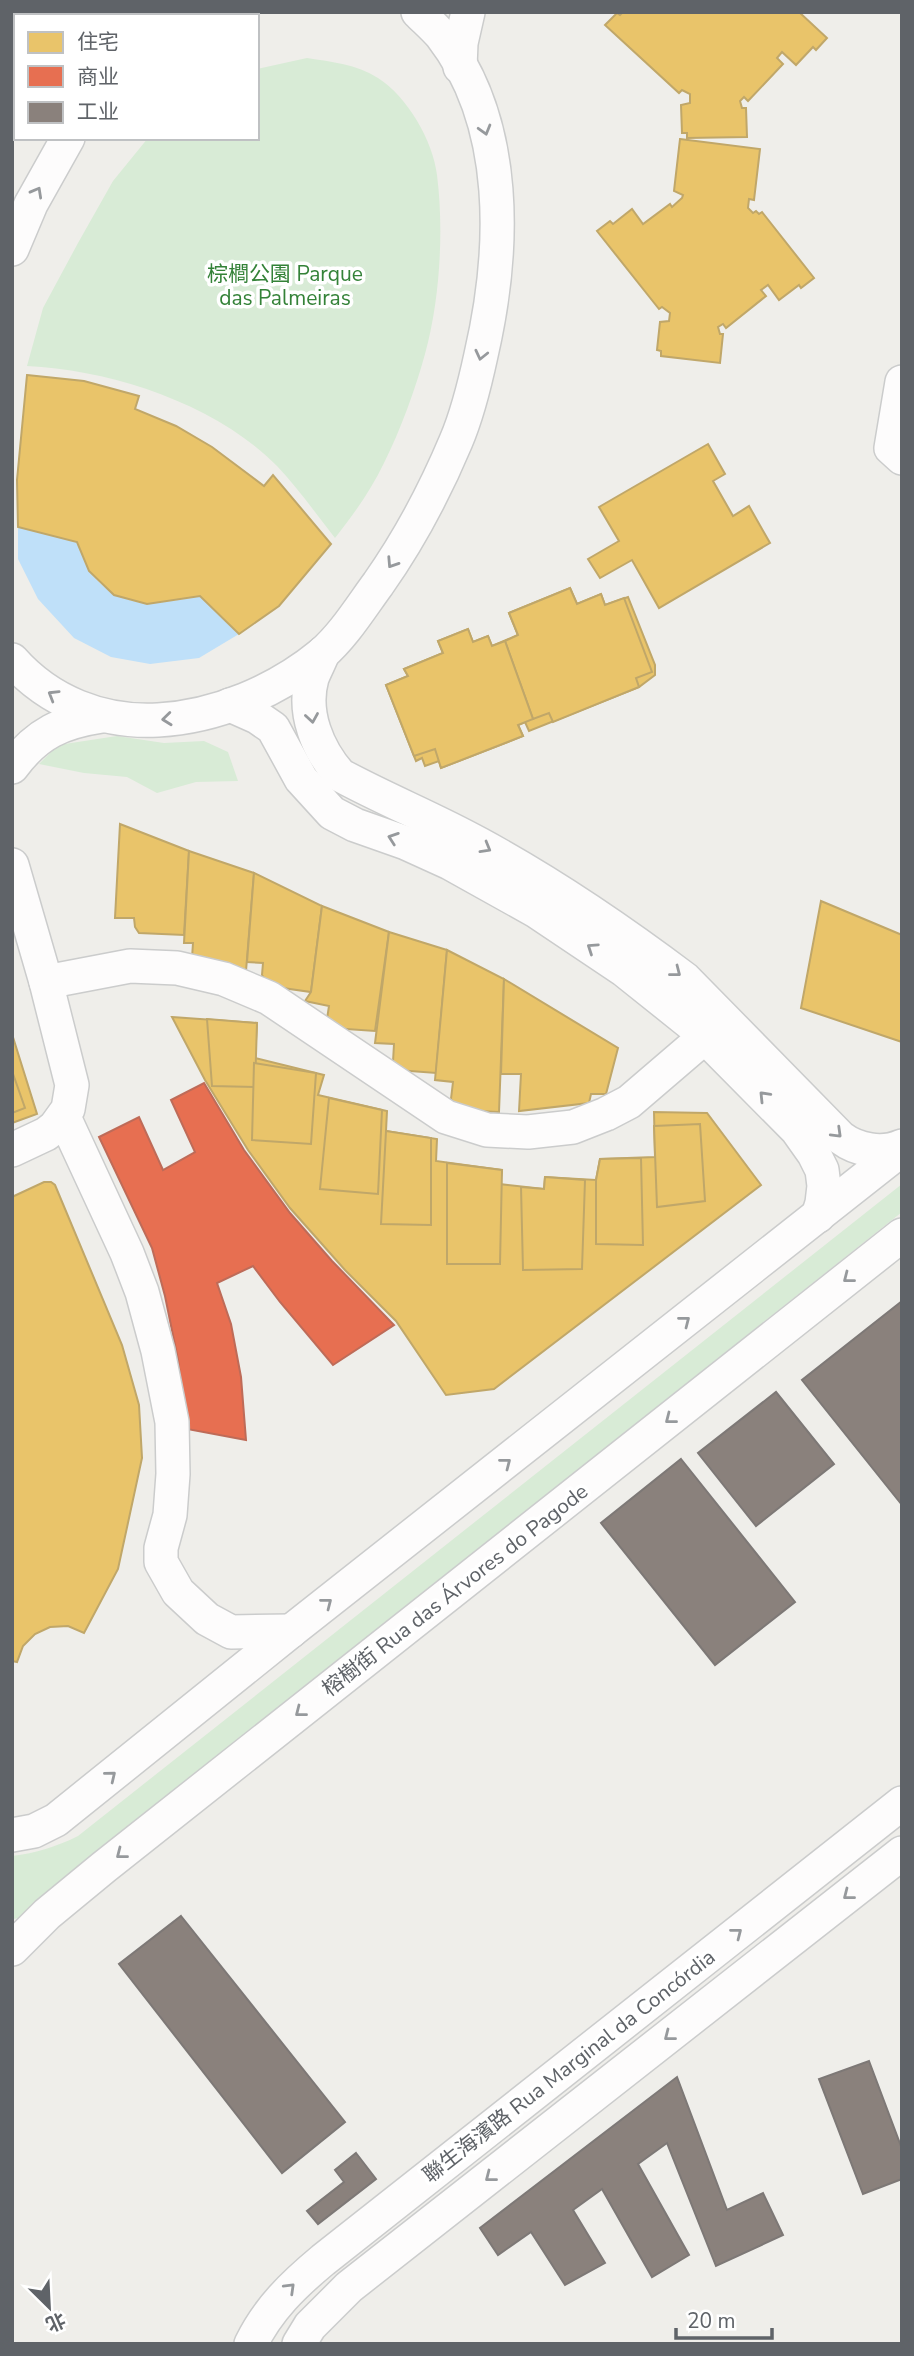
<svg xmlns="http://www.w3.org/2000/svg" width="914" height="2356" viewBox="0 0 914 2356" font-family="'Nunito Sans','Noto Sans SC',sans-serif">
  <rect width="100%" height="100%" fill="#efeeea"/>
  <g fill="#d8ebd6">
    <path d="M307 58C332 62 356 64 378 78 407 96 433 141 437 175 444 230 440 300 425 354 415 390 401 429 384 463 371 490 354 514 335 538 316 514 298 488 277 466 216 404 112 370 27 366L43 308 78 243 113 181 148 138H257V69Z"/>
    <path d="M117 736 164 743 204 741 228 752 238 781 196 782 157 793 127 777 84 773 39 764 58 745Z"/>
    <path d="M902 1184V1212L120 1834 19 1918 13 1919 12 1856C36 1853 56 1847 78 1836Z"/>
  </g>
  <path fill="#bfe0f9" d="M18 527 77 542C81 551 84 564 90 572 121 612 157 604 200 596L239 634 199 658 150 664 111 657 74 638 38 599 18 559Z"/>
  <g fill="#e9c46a" stroke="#c0a769" stroke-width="2">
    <path d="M12 12H123L118 16H16V80L12 82Z"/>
    <path d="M623 12H799L827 38 816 50 813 47 796 65 782 52 777 58 783 64 748 101 744 97 740 101 742 108H746L747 137 687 138V133H682L681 105 690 103V94L682 90 679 93 605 25 617 13 620 15Z"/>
    <path d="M680 139 760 149 754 200 749 199 748 208 753 213 756 211 759 214 762 212 814 278 801 288 799 285 779 300 768 285 761 290 766 296 726 328 723 324 718 327 720 334H723L720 363 661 356V351L657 350 660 322 669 321 670 313 662 307 659 309 597 231 610 221 613 224 632 209 643 224 670 204 672 207 682 198 683 195 674 191Z"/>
    <path d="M27 375 84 381 139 396 135 409 176 426 212 447 264 486 273 475 331 544 279 606 239 634 200 596 147 604 114 595 89 571 77 542 18 527 17 480Z"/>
    <path d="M708 444 725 474 713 481 733 516 749 506 770 543 659 608 632 560 600 578 588 559 619 541 599 507Z"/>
    <path d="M570 588 577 604 601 594 605 605 628 597 655 665V675L639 687 529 731 525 722 518 725 523 736 441 768 439 761 425 766 422 758 416 761 386 685 408 676 404 669 443 653 438 641 468 629 473 642 488 636 492 646 518 635 509 613Z"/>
    <path d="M570 588 577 604 601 594 605 605 624 598 652 672 636 678 639 687 553 722 549 713 533 719 505 641 518 635 509 613Z"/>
    <path d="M468 629 473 642 488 636 492 646 505 641 533 719 518 725 523 736 441 768 435 749 414 756 386 685 408 676 404 669 443 653 438 641Z"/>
    <path d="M120 824 189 851 184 935 139 933 135 927 134 918H115Z"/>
    <path d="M189 851 254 873 246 971 192 958 193 943H184Z"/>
    <path d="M254 873 322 906 311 992 269 986 262 975 263 963 247 962Z"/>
    <path d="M821 901 902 935V1042L801 1008Z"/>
    <path d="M322 906 389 932 375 1031 332 1028 327 1019 329 1006 305 1001 311 992Z"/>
    <path d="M389 932 447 950 436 1073 397 1070 393 1062 394 1044 375 1043Z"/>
    <path d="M447 950 504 979 499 1112 458 1110 451 1099 453 1082 435 1080Z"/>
    <path d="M504 979 618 1048 606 1094H591L589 1103 519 1111 521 1074H501Z"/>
    <path d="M172 1017 257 1023 255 1058 324 1075 318 1095 387 1111 386 1131 437 1139 436 1161 502 1170 500 1184 544 1189 545 1177 596 1180 600 1159 655 1157 654 1112 707 1113 761 1185 494 1389 446 1395 396 1321 345 1270 290 1208 248 1150 205 1080Z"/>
    <path d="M207 1019 257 1023 255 1087 212 1086Z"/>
    <path d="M12 1034 37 1114 12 1123Z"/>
    <path d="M254 1063 316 1073 311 1144 252 1140Z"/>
    <path d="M12 1071 25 1108 12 1113Z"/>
    <path d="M329 1098 382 1110 378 1194 320 1189Z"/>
    <path d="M700 1124 705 1201 657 1207 654 1126Z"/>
    <path d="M386 1131 431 1138V1225L381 1224Z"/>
    <path d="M641 1158 643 1245 596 1244V1180L600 1159Z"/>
    <path d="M447 1163 502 1170 500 1264H447Z"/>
    <path d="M545 1177 585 1180 582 1269 523 1270 521 1187 544 1189Z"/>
    <path d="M44 1182H51L55 1185 122 1345 139 1405 142 1458 118 1569 84 1633 68 1626 50 1627 35 1634 23 1646 17 1662 12 1661V1197Z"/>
  </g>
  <path fill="#e76f51" stroke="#be6b58" stroke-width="2" d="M204 1083 244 1150 290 1213 332 1261 394 1325 333 1365 280 1302 253 1266 217 1283 231 1324 241 1377 246 1440 187 1429 178 1360 165 1296 152 1248 99 1137 139 1117 163 1170 195 1152 171 1100Z"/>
  <g fill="#8a817c" stroke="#7d7876" stroke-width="2">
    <path d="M902 1301V1505L802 1380Z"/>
    <path d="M776 1392 834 1464 756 1526 698 1453Z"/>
    <path d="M681 1459 795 1602 715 1665 601 1523Z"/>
    <path d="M181 1916 345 2122 282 2173 119 1964Z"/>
    <path d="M869 2061 902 2149V2179L863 2194 819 2079Z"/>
    <path d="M677 2077 727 2210 763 2193 783 2235 716 2266 667 2143 638 2164 689 2255 652 2277 602 2189 573 2210 605 2263 565 2285 531 2232 498 2255 480 2228Z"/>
    <path d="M356 2153 376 2179 318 2224 307 2211 344 2182 335 2170Z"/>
  </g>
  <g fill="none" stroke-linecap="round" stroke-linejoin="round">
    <g stroke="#cbcccc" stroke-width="36">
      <g id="minor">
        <path d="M197 16 203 12"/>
        <path d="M460 67 461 43 468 12"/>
        <path d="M12 249 31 204 68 138"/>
        <path d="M902 382 891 448 902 458"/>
        <path d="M323 653C320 661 315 670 312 678 302 713 318 750 340 775 386 800 434 819 479 844 551 883 620 930 685 979L841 1138C857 1150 882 1155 902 1146"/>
        <path d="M12 660C49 702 102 723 158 720 216 717 277 691 322 654 344 635 361 607 378 584 409 540 435 491 456 441 468 413 475 383 481 355 505 251 510 124 441 35 434 27 426 20 418 12"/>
        <path d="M230 705 257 717 273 728 301 779 332 813 355 825 406 843 450 863 536 911 624 970 694 1026 797 1130 814 1154 822 1170 824 1186 822 1203 818 1216"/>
        <path d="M12 767C37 733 62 722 102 716"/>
        <path d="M12 865 46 982 72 1085 68 1109 55 1127 46 1134 12 1150"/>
        <path d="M46 982 130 966 177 968 224 979 269 998 446 1117 487 1130 528 1132 573 1127 606 1114 629 1102 706 1036"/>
        <path d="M64 1117 127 1253 142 1292 158 1351 172 1422 173 1474 170 1515 161 1548V1562L178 1592 207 1619 231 1632 291 1631"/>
        <path d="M12 1835 34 1831 56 1820 291 1631 902 1149"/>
        <path d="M12 1949 47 1914 104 1867 902 1235"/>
        <path d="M251 2344C268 2309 293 2285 323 2260L902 1803"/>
        <path d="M299 2344 310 2326 349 2287 902 1853"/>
      </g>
    </g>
    <use href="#minor" stroke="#fdfcfc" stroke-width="33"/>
  </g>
  <defs><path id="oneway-chevron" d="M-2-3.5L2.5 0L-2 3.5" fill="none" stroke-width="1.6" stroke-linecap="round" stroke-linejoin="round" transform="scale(1.75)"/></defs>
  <g stroke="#96999c">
    <use href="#oneway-chevron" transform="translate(485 130) rotate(74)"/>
    <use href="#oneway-chevron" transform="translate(37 192) rotate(-61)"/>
    <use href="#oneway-chevron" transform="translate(481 355) rotate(103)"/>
    <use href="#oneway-chevron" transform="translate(392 563) rotate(123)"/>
    <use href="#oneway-chevron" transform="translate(53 695) rotate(-149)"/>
    <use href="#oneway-chevron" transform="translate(312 718) rotate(81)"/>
    <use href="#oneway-chevron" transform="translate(167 719) rotate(174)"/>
    <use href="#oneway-chevron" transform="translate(393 838) rotate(-161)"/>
    <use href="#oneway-chevron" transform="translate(486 848) rotate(30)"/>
    <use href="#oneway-chevron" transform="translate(592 948) rotate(-146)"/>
    <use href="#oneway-chevron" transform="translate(676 972) rotate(38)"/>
    <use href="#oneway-chevron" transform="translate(764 1096) rotate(-134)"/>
    <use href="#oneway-chevron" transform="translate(837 1133) rotate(44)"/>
    <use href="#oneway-chevron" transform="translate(848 1278) rotate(142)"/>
    <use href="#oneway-chevron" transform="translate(685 1321) rotate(-38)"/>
    <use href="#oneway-chevron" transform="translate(670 1419) rotate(142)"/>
    <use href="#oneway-chevron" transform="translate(506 1463) rotate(-38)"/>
    <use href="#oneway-chevron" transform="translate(327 1603) rotate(-38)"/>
    <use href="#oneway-chevron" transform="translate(300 1712) rotate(142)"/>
    <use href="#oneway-chevron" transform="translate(111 1776) rotate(-39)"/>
    <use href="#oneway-chevron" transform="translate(121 1854) rotate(142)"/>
    <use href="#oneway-chevron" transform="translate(848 1895) rotate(142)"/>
    <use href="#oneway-chevron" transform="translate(737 1933) rotate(-38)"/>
    <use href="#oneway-chevron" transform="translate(669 2036) rotate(142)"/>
    <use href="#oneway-chevron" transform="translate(490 2177) rotate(142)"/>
    <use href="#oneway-chevron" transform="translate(290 2288) rotate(-44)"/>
  </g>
  <g text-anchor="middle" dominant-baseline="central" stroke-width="7" stroke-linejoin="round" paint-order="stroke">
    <g font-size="21" fill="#348238" stroke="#fff">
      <text x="285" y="274">棕櫚公園 Parque<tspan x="285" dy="24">das Palmeiras</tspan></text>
    </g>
    <g font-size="21" fill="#5f6368" stroke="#fff">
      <text transform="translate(455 1590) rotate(-38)">榕樹街 Rua das Árvores do Pagode</text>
      <text transform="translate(569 2066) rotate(-38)">聯生海濱路 Rua Marginal da Concórdia</text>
    </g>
  </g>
  <rect width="914" height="2356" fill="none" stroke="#5f6368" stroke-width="28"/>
  <rect x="14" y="14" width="245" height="126" fill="#ffffff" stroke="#bfc1c3" stroke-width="2"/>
  <rect x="28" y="32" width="35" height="21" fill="#e9c46a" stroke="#bfc1c3" stroke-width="2"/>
  <text x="77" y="49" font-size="21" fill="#5f6368">住宅</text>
  <rect x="28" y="66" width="35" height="21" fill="#e76f51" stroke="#bfc1c3" stroke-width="2"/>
  <text x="77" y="84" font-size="21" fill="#5f6368">商业</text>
  <rect x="28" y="102" width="35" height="21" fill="#8a817c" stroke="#bfc1c3" stroke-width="2"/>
  <text x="77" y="119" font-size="21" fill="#5f6368">工业</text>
  <g transform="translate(49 2307) rotate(156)" stroke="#ffffff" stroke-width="5" paint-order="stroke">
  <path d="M0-5L12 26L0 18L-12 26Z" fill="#5f6368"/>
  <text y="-10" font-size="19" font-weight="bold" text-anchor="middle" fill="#5f6368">北</text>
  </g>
  <path d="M676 2328v10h96v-10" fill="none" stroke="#5f6368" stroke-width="3.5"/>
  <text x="687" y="2328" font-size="21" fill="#5f6368" stroke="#ffffff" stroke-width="5" paint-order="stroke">20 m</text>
</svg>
